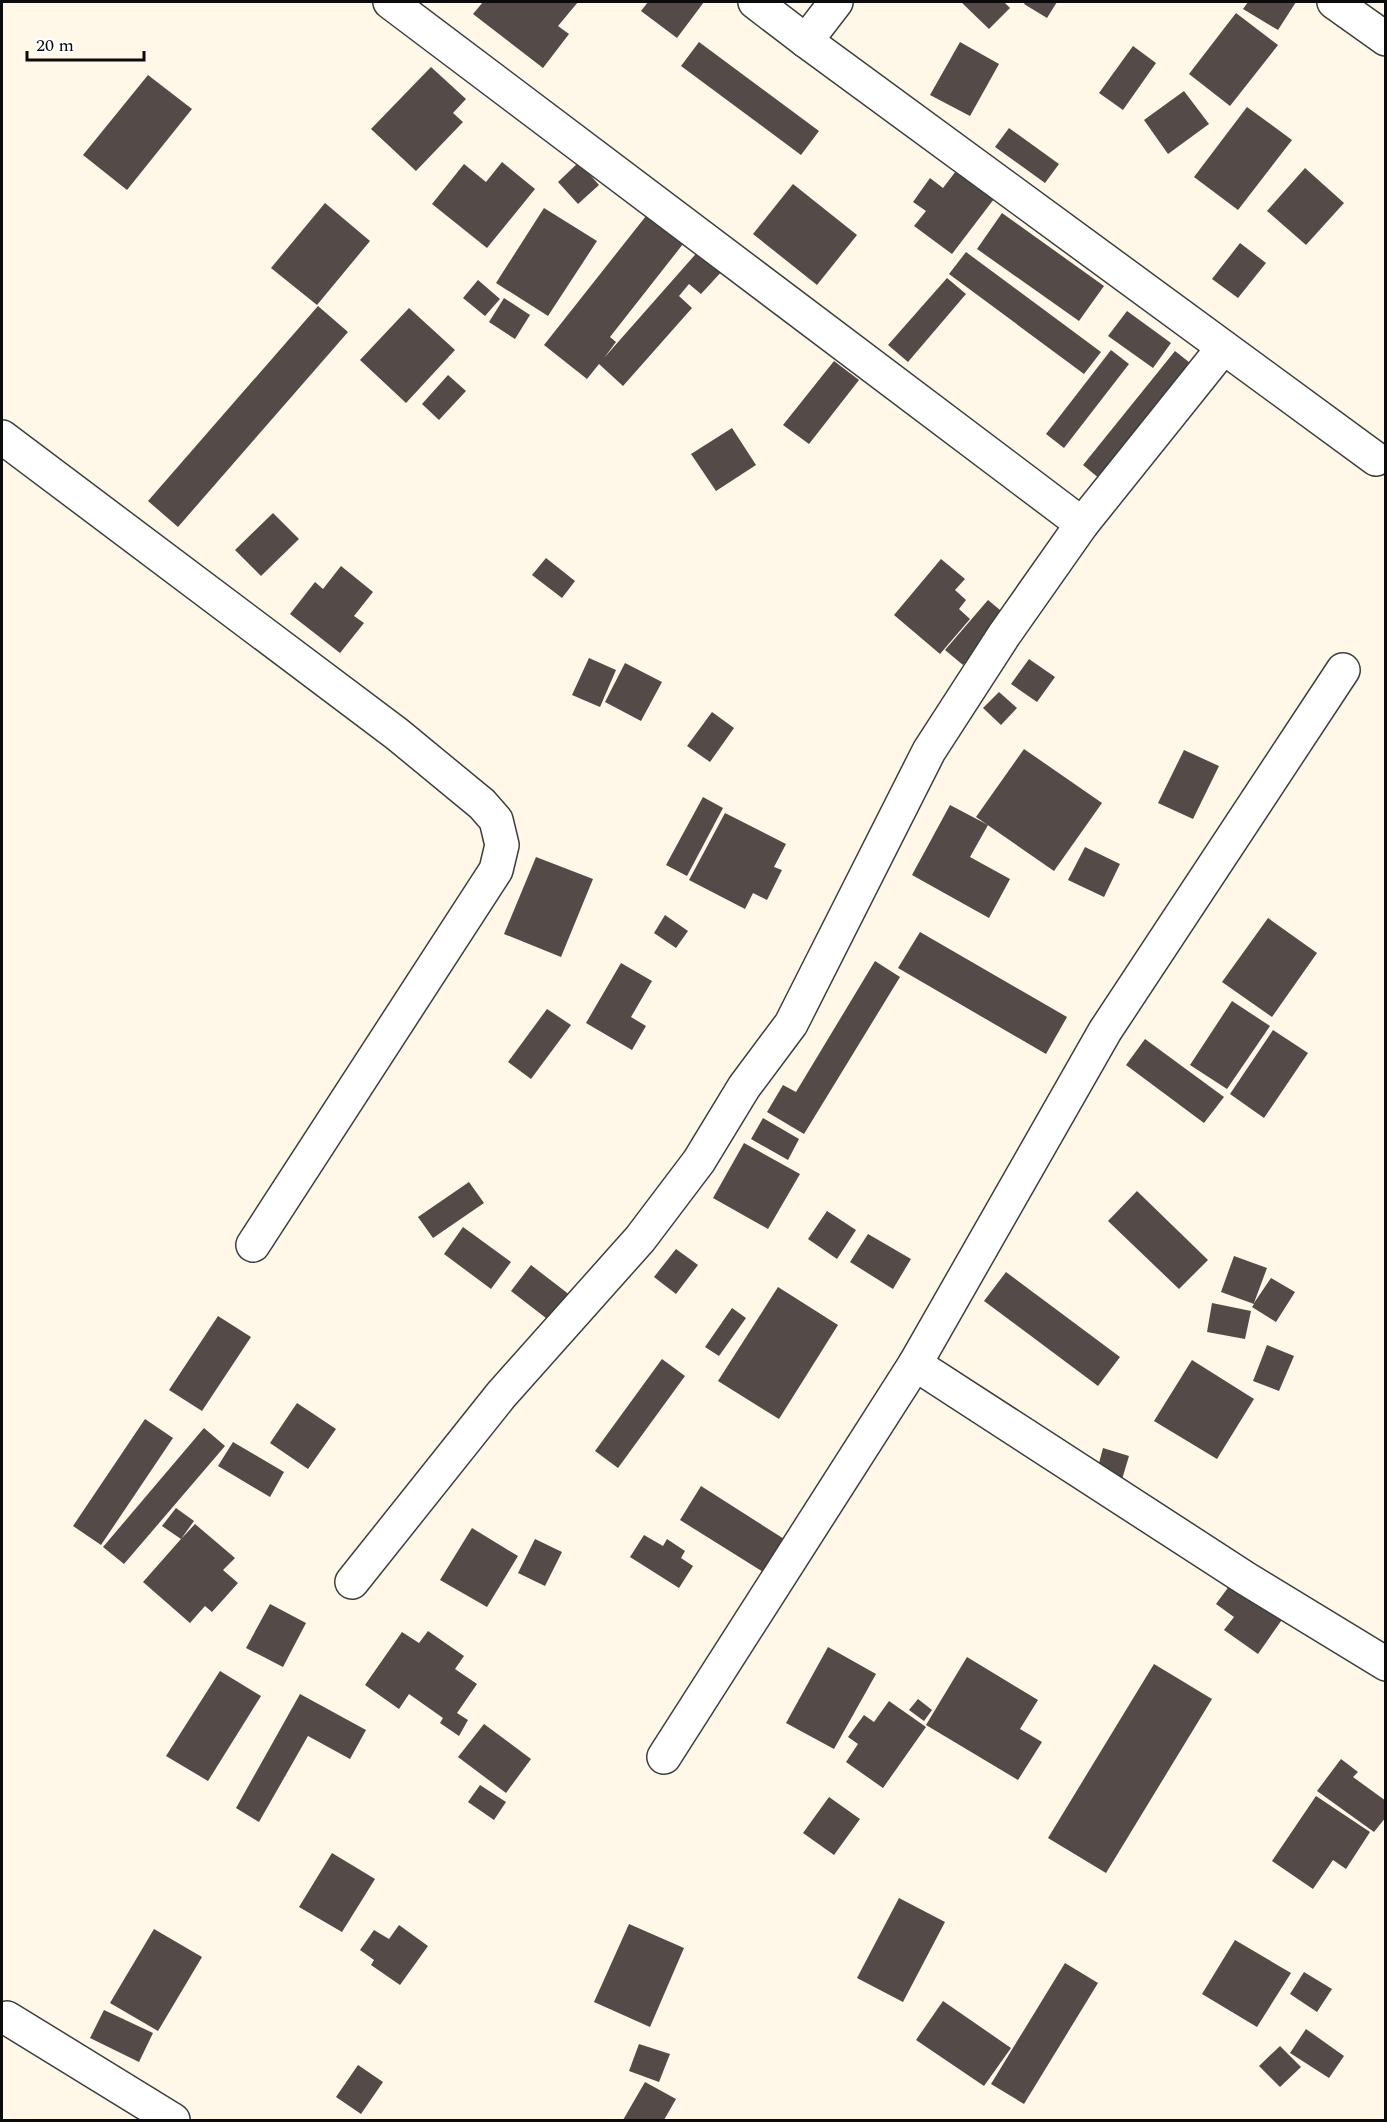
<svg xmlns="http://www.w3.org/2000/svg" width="1387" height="2122" viewBox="0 0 1387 2122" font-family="Spectral,serif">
  <rect width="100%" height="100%" fill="#fff8e8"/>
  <g fill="#544a47">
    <path d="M483 2H578L558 26 569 34 543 68 473 14Z"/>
    <path d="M648 2H704L677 38 641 11Z"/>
    <path d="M961 2H1004L1010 8 989 29Z"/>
    <path d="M1025 2H1057L1047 18 1024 4Z"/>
    <path d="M1248 2H1296L1278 30 1243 9Z"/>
    <path d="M1236 13 1278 45 1230 106 1189 74Z"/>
    <path d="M699 42 819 131 801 155 681 66Z"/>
    <path d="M960 42 999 64 970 116 930 95Z"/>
    <path d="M1133 46 1156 63 1123 110 1099 93Z"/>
    <path d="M431 67 466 99 453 113 463 122 416 171 371 129Z"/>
    <path d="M148 75 192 109 127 190 83 155Z"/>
    <path d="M1184 91 1209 124 1168 154 1144 120Z"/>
    <path d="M1247 107 1292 140 1238 210 1194 177Z"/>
    <path d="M1009 128 1059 164 1045 183 995 147Z"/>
    <path d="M502 162 535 189 487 248 432 204 464 164 486 182Z"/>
    <path d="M579 162 599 185 578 204 558 182Z"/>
    <path d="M1305 168 1344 203 1306 245 1267 211Z"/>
    <path d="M956 171 994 199 952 254 914 226 926 211 913 202 930 178 943 188Z"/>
    <path d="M793 184 857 235 817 285 753 234Z"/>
    <path d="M325 203 370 241 317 305 271 268Z"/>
    <path d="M544 208 597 241 548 316 496 283Z"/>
    <path d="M1002 213 1104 286 1079 321 977 249Z"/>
    <path d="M646 216 683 244 610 337 616 342 604 358 701 248 724 269 701 294 689 284 679 296 692 308 623 386 599 364 587 379 544 345Z"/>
    <path d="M1240 243 1266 263 1238 298 1212 279Z"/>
    <path d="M966 252 1101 352 1084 374 949 274Z"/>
    <path d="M947 278 966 294 908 362 888 345Z"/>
    <path d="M478 280 500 299 485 316 463 298Z"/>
    <path d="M504 298 530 315 515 339 489 322Z"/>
    <path d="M318 306 348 332 178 527 148 501Z"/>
    <path d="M409 308 455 350 406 403 360 360Z"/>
    <path d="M1127 311 1171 343 1153 368 1108 336Z"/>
    <path d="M1111 350 1129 364 1064 448 1046 434Z"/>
    <path d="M1175 351 1199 370 1106 484 1083 465Z"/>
    <path d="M834 361 859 380 809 444 783 425Z"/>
    <path d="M448 375 466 391 439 420 422 404Z"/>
    <path d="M732 428 756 465 716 491 691 454Z"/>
    <path d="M273 513 299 539 261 576 235 550Z"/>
    <path d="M546 558 575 581 562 598 532 575Z"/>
    <path d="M941 559 965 579 955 590 966 600 959 609 970 619 940 654 894 615Z"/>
    <path d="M341 566 373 592 354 616 364 623 340 653 290 614 315 582 323 589Z"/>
    <path d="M988 600 1006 615 963 665 945 650Z"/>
    <path d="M589 658 616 670 600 707 572 695Z"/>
    <path d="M1029 659 1055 677 1037 702 1011 684Z"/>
    <path d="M625 663 662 682 641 721 605 702Z"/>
    <path d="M999 692 1017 708 1001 725 983 708Z"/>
    <path d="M712 712 734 728 710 762 687 746Z"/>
    <path d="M1024 749 1102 803 1054 871 976 817Z"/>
    <path d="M1184 750 1219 766 1193 819 1158 803Z"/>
    <path d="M703 797 723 808 687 876 666 865Z"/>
    <path d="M950 805 988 825 970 857 1010 879 989 918 912 875Z"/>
    <path d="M725 813 786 844 774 867 782 870 767 900 753 893 745 909 689 880Z"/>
    <path d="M1085 847 1120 864 1104 897 1068 880Z"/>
    <path d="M536 857 593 879 561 957 504 934Z"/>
    <path d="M665 915 688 931 676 948 654 933Z"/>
    <path d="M1268 918 1317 953 1272 1017 1222 982Z"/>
    <path d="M920 932 1067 1017 1046 1054 898 968Z"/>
    <path d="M875 961 900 977 804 1134 767 1112 783 1085 796 1092Z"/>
    <path d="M621 963 652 981 631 1017 646 1026 632 1050 586 1023Z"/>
    <path d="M1232 1001 1270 1026 1227 1089 1190 1065Z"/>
    <path d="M547 1009 571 1025 531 1079 508 1062Z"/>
    <path d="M1273 1030 1308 1053 1264 1118 1230 1094Z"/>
    <path d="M1145 1039 1224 1097 1204 1123 1126 1065Z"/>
    <path d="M763 1118 799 1139 788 1160 751 1139Z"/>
    <path d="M744 1143 800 1174 768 1229 713 1198Z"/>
    <path d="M469 1182 484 1203 433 1238 418 1217Z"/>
    <path d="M1137 1191 1208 1260 1179 1289 1108 1221Z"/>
    <path d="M827 1211 856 1230 837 1259 808 1239Z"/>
    <path d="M463 1227 511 1262 491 1289 444 1254Z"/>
    <path d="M868 1234 911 1259 893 1289 850 1262Z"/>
    <path d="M676 1249 698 1265 676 1294 654 1277Z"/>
    <path d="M1234 1256 1267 1268 1254 1303 1271 1278 1295 1292 1276 1322 1252 1307 1254 1304 1221 1292Z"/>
    <path d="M531 1265 575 1299 555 1325 511 1291Z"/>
    <path d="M1006 1272 1120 1357 1098 1386 984 1301Z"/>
    <path d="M778 1287 838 1325 779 1419 718 1381Z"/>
    <path d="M1212 1303 1251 1311 1245 1339 1207 1332Z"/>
    <path d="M732 1308 746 1318 719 1356 705 1347Z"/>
    <path d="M218 1316 251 1337 202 1411 169 1390Z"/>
    <path d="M1267 1345 1294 1356 1279 1391 1253 1381Z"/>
    <path d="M662 1359 685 1376 618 1468 595 1451Z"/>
    <path d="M1192 1360 1254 1399 1217 1459 1154 1421Z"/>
    <path d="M297 1403 336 1429 308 1469 270 1443Z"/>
    <path d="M145 1419 173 1438 101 1545 73 1526Z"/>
    <path d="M204 1428 225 1446 124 1564 103 1547Z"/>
    <path d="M233 1442 284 1472 270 1497 218 1466Z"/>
    <path d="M1103 1448 1129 1456 1120 1486 1095 1478Z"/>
    <path d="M701 1486 792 1544 771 1577 680 1520Z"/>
    <path d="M176 1508 194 1521 181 1539 195 1524 235 1558 223 1570 238 1583 212 1612 205 1606 190 1623 143 1582 181 1539 162 1526Z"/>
    <path d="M472 1528 518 1556 487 1607 440 1580Z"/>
    <path d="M644 1535 663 1546 667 1539 685 1551 681 1558 693 1566 679 1588 630 1557Z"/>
    <path d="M535 1539 562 1552 545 1586 518 1573Z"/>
    <path d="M1235 1578 1286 1614 1258 1654 1224 1630 1234 1617 1216 1604Z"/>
    <path d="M270 1604 306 1623 283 1667 246 1648Z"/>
    <path d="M428 1631 464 1656 455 1669 477 1684 457 1713 468 1720 459 1736 440 1723 443 1718 409 1694 399 1709 365 1685 402 1632 419 1643Z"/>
    <path d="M828 1647 876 1674 834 1749 786 1723Z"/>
    <path d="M967 1657 1038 1700 1020 1729 1042 1742 1018 1780 926 1725Z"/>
    <path d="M1154 1664 1212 1699 1106 1873 1048 1838Z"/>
    <path d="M220 1671 261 1696 208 1781 166 1756Z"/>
    <path d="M300 1694 366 1730 350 1759 308 1736 259 1822 236 1808Z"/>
    <path d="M918 1699 932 1710 924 1721 909 1710Z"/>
    <path d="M889 1701 926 1727 883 1788 846 1762 858 1744 848 1737 864 1715 874 1722Z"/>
    <path d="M484 1724 531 1759 506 1793 458 1757Z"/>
    <path d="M1341 1759 1358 1772 1353 1777 1386 1801V1817L1374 1832 1317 1791Z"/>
    <path d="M480 1785 506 1802 494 1820 468 1802Z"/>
    <path d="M1316 1796 1370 1832 1346 1869 1333 1860 1313 1889 1272 1861Z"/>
    <path d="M829 1797 860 1819 834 1855 803 1833Z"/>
    <path d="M332 1853 375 1879 342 1932 299 1907Z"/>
    <path d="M899 1898 945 1922 903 2002 857 1978Z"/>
    <path d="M629 1924 684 1948 650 2027 594 2002Z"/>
    <path d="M399 1925 428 1946 400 1985 371 1965 374 1960 360 1950 374 1930 389 1939Z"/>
    <path d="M154 1929 202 1957 158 2031 110 2003Z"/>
    <path d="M1235 1940 1291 1973 1257 2027 1202 1994Z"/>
    <path d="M1065 1963 1098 1983 1024 2104 991 2084Z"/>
    <path d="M1304 1972 1332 1989 1317 2012 1290 1994Z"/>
    <path d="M943 2001 1011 2048 984 2086 916 2040Z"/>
    <path d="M104 2010 153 2033 139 2062 90 2038Z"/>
    <path d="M1306 2029 1344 2056 1329 2078 1290 2053Z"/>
    <path d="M639 2044 670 2054 659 2082 629 2071Z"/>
    <path d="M1280 2046 1301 2067 1280 2087 1259 2066Z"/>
    <path d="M358 2065 383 2082 361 2114 336 2097Z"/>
    <path d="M645 2082 676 2099 664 2120H623Z"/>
  </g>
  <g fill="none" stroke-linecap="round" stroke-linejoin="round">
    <g stroke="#3e3e3e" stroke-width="36">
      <g id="street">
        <path d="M390 2 1082 524 1223 348"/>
        <path d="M755 2 806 41 1376 459"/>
        <path d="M1334 2 1386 39"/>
        <path d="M806 41 836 2"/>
        <path d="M2 437 397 734 482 804 496 820 502 845 496 870 253 1245"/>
        <path d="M1343 670 1105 1031 915 1364 1245 1578 1386 1664"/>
        <path d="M352 1582 501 1395 640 1239 699 1161 744 1087 791 1024 929 751 1004 635 1082 524"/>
        <path d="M664 1757 915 1364"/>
        <path d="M7 2018 173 2120"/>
      </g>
    </g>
    <use href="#street" stroke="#fff" stroke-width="33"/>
  </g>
  <rect width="1387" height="2122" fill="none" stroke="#0b0b0b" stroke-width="6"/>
  <path d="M27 51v9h117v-9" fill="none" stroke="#0b0b0b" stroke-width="3"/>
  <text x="36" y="51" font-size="18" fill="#0b0b0b" stroke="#ffffff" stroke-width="4.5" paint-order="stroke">20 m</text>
</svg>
